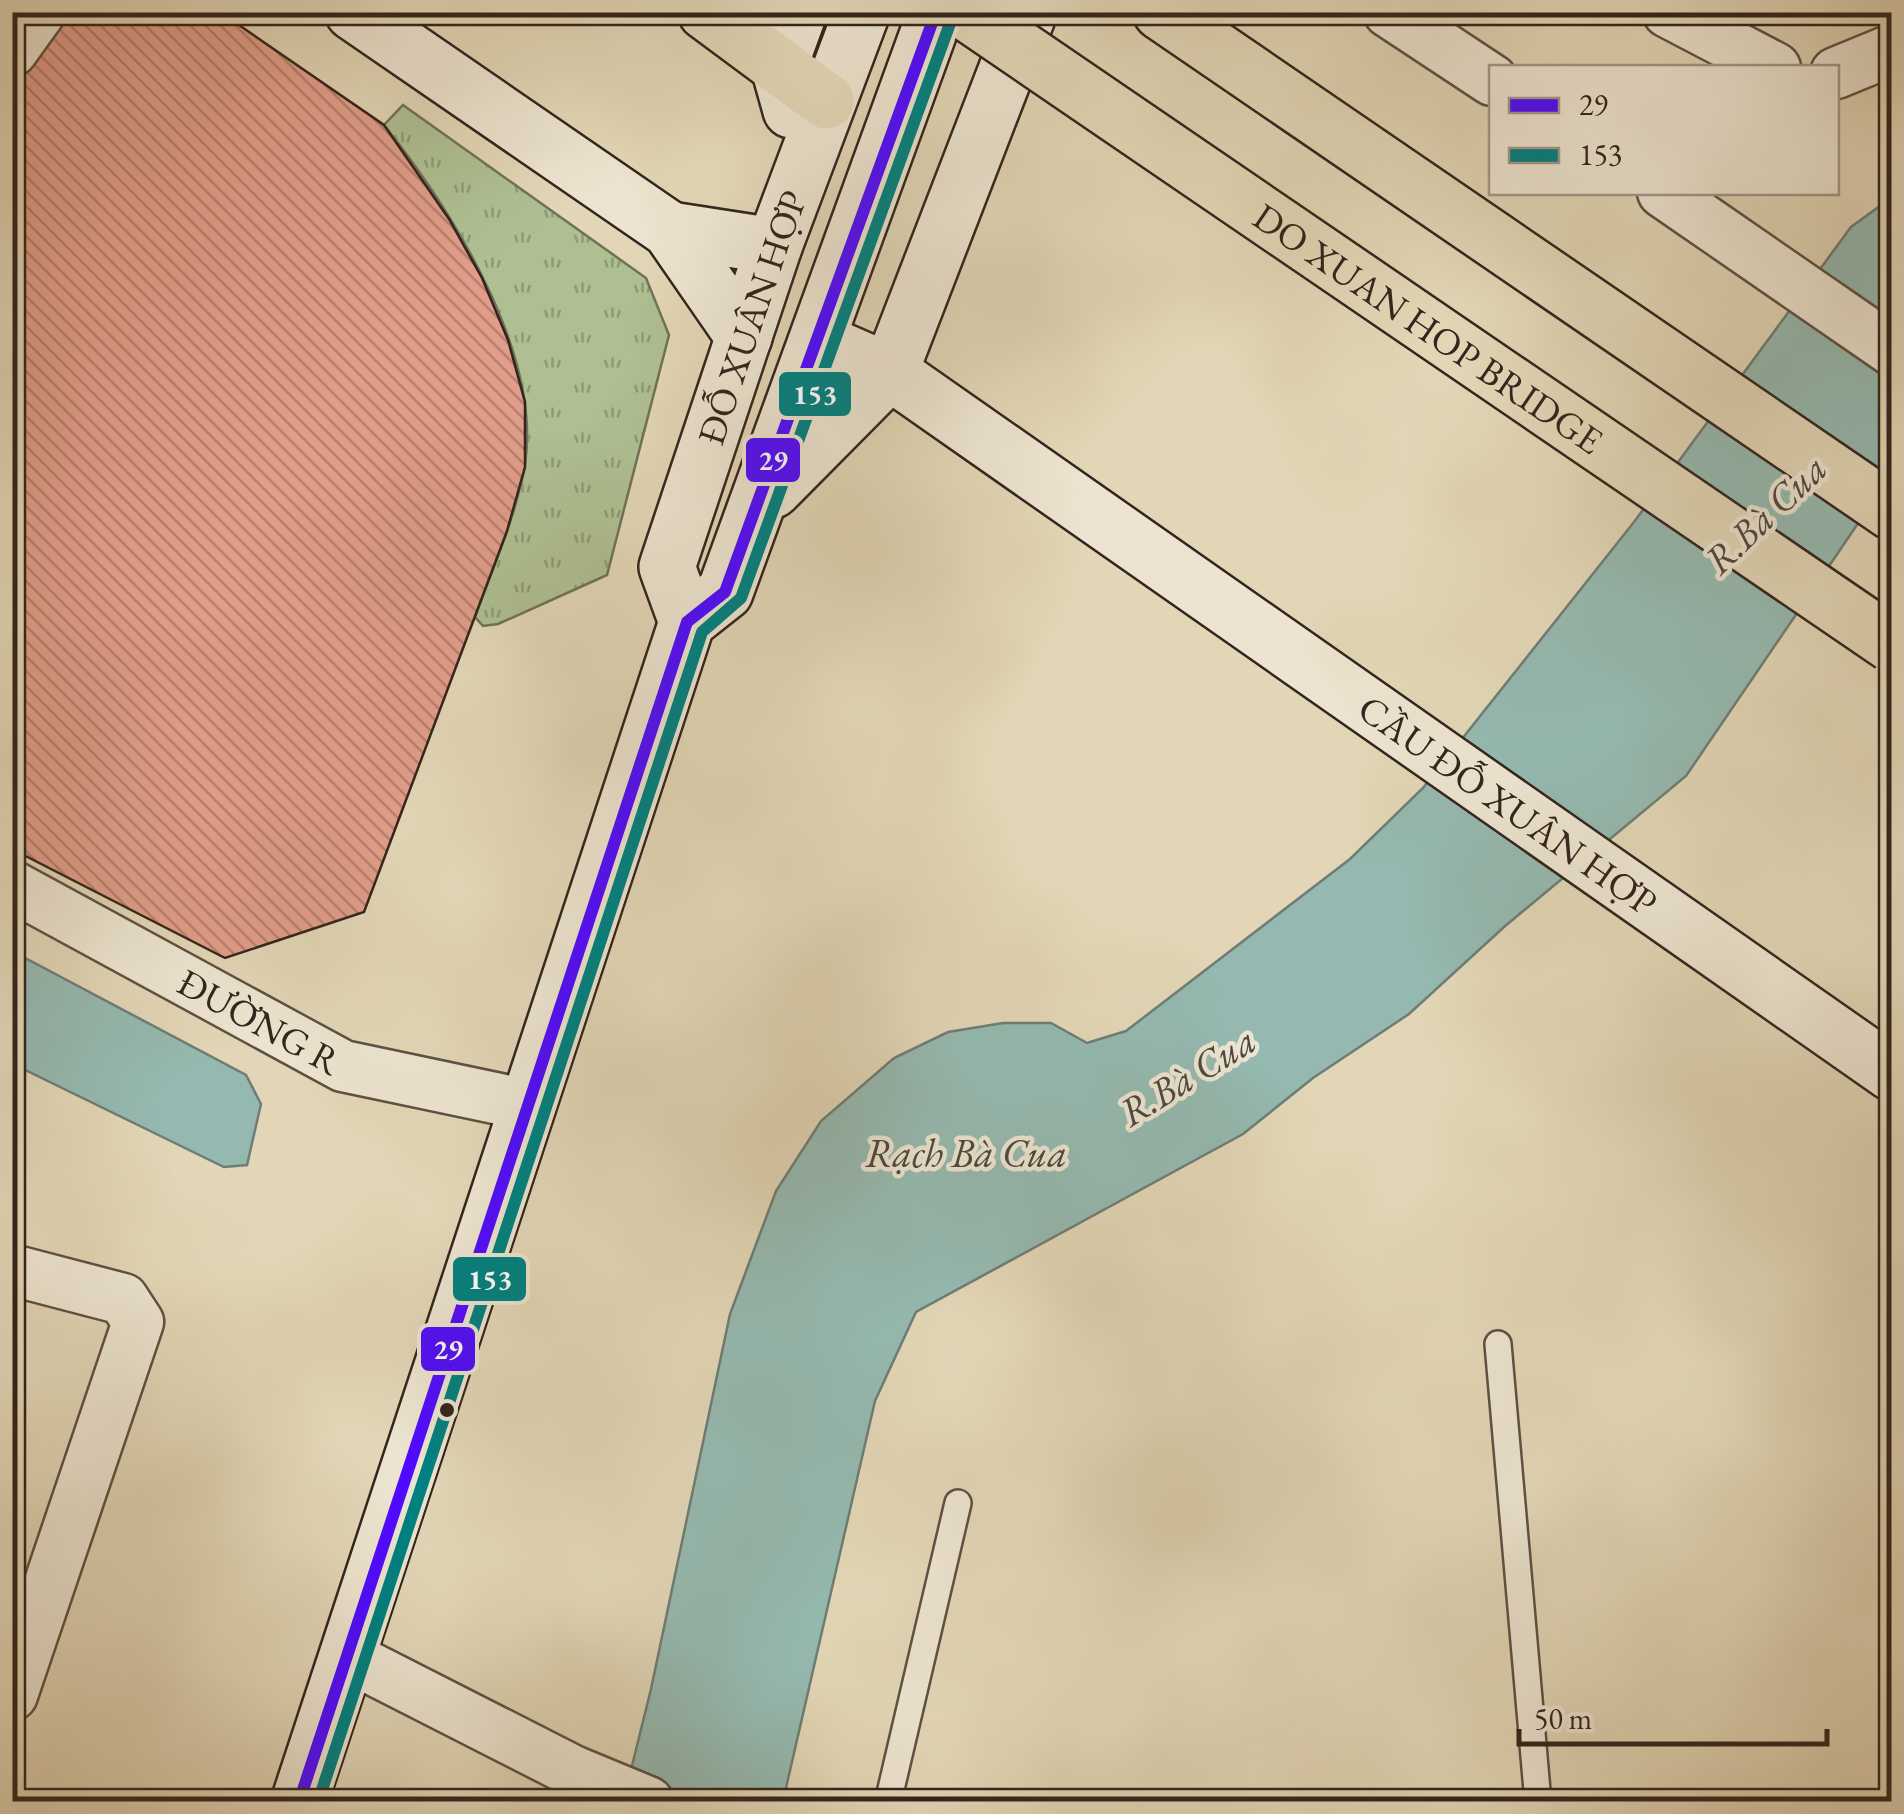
<svg xmlns="http://www.w3.org/2000/svg" width="1904" height="1814" viewBox="0 0 1904 1814" font-family="'EB Garamond',serif">
  <defs>
    <pattern id="grass-tufts" width="24" height="20" patternUnits="userSpaceOnUse" patternTransform="scale(2.5)"><rect width="24" height="20" fill="#aebf92"/><path d="M3 7l-1-3M5 7V3M7 7l1-3M15 17l-1-3M17 17v-4M19 17l1-3" fill="none" stroke="#8e9b77"/></pattern>
    <pattern id="building-back-hatch" width="6" height="6" patternUnits="userSpaceOnUse" patternTransform="scale(2.5)"><rect width="6" height="6" fill="#e19d89"/><path d="M-1 5l2 2M0 0l6 6M5-1l2 2" fill="none" stroke="#b7806f"/></pattern>
  </defs>
  <rect width="100%" height="100%" fill="#e2d6b6"/>
  <filter id="stains"><feTurbulence type="fractalNoise" baseFrequency=".002" numOctaves="4"/><feColorMatrix values="0 0 0 0 .2 0 0 0 0 .09 0 0 0 0 .02 0 0 0 .5 -.17"/></filter>
  <radialGradient id="worn" r=".72"><stop offset=".6" stop-color="#630" stop-opacity="0"/><stop offset="1" stop-color="#630" stop-opacity=".3"/></radialGradient>
  <path fill="url(#grass-tufts)" stroke="#707258" stroke-width="2.5" d="M403 105 646 278 669 335 607 575 498 624 483 626 475 617C493 567 516 516 525 464 542 352 451 209 384 125Z"/>
  <g fill="#95b9b0" stroke="#6e7d76" stroke-width="2.5">
    <path d="M1891 198V475L1686 776 1504 927 1409 1014 1313 1078 1243 1134 916 1312 875 1401 783 1801 623 1802 651 1689 730 1314 776 1191 821 1121 894 1058 948 1032 1003 1023H1051L1087 1043 1126 1031 1350 859 1423 788 1634 522 1851 227Z"/>
    <path d="M12 951 246 1075 261 1104 247 1165 224 1167 13 1064Z"/>
  </g>
  <path fill="url(#building-back-hatch)" stroke="#33241e" stroke-width="2.5" d="M65 12H220L384 125 449 219 482 278 508 340 525 402V467L507 531 364 912 225 958 12 849V88Z"/>
  <g fill="none" stroke-linecap="round" stroke-linejoin="round">
    <g stroke="#5f5044" stroke-width="30">
      <g id="service">
        <path d="M1498 1344 1538 1802"/>
        <path d="M888 1802 958 1503"/>
      </g>
    </g>
    <g stroke="#5f5044" stroke-width="55">
      <g id="minor">
        <path d="M1389 12 1492 80"/>
        <path d="M1668 12 1775 68"/>
        <path d="M12 51 40 12"/>
        <path d="M1836 73 1892 50"/>
        <path d="M1663 192 1892 350"/>
        <path id="s1" d="M12 886 343 1066 528 1105"/>
        <path d="M12 1270 123 1299 138 1322 12 1695"/>
        <path d="M349 1657 573 1771 648 1802"/>
      </g>
    </g>
    <g stroke="#33241e" stroke-width="60">
      <g id="secondary">
        <path d="M353 12 670 230 744 337"/>
        <path d="M791 110 779 67 799 12"/>
        <path d="M670 230 774 246"/>
        <path id="s2" d="M819 341 890 372 1892 1073"/>
        <path d="M773 490 890 372 1029 12"/>
        <path id="s3" d="M687 622 667 567 774 246 862 12"/>
        <path d="M299 1802 687 622 725 592 936 12"/>
      </g>
    </g>
    <g stroke="#33241e" stroke-width="60">
      <g id="motorway">
        <path d="M706 12 826 101"/>
        <path d="M1161 12 1892 512"/>
      </g>
    </g>
    <use href="#service" stroke="#ece4d0" stroke-width="25"/>
    <use href="#minor" stroke="#ece4d0" stroke-width="50"/>
    <use href="#secondary" stroke="#ece4d0" stroke-width="55"/>
    <use href="#motorway" stroke="#e2d6b6" stroke-width="55"/>
    <g stroke="#33241e" stroke-width="60" stroke-linecap="butt">
      <g id="motorway-bridge">
        <path id="s4" d="M966 12 1892 644"/>
      </g>
    </g>
    <use href="#motorway-bridge" stroke="#e2d6b6" stroke-width="55"/>
    <g stroke="#ece4d0" stroke-width="20">
      <path id="bus-1" d="M299 1802 687 622 725 592 936 12"/>
    </g>
    <g stroke="#ece4d0" stroke-width="20">
      <path id="bus-2" d="M318 1802 702 632 741 598 952 18"/>
    </g>
    <use href="#bus-1" stroke="#4f0aff" stroke-width="12"/>
    <use href="#bus-2" stroke="#008080" stroke-width="12"/>
  </g>
  <circle fill="#33241e" stroke="#ece4d0" stroke-width="4" cx="447" cy="1410" r="9"/>
  <g text-anchor="middle" dominant-baseline="central" stroke-width="9" stroke-linejoin="round" paint-order="stroke">
    <g font-size="38" fill="#33241e" stroke="#ece4d0">
      <text stroke="none"><textPath href="#s3" startOffset="322">ĐỖ XUÂN HỢP</textPath></text>
      <text stroke="none"><textPath href="#s4" startOffset="560">DO XUAN HOP BRIDGE</textPath></text>
      <text stroke="none"><textPath href="#s2" startOffset="832">CẦU ĐỖ XUÂN HỢP</textPath></text>
      <text stroke="none"><textPath href="#s1" startOffset="282">ĐƯỜNG R</textPath></text>
    </g>
    <g font-size="40" font-style="italic" fill="#4c4942" stroke="#ece4d0">
      <text transform="translate(1765 514) rotate(-44)">R.Bà Cua</text>
      <text transform="translate(1187 1076) rotate(-32)">R.Bà Cua</text>
      <text x="966" y="1153">Rạch Bà Cua</text>
    </g>
  </g>
  <g stroke="#ece4d0" stroke-width="4">
    <rect x="777" y="370" width="76" height="48" rx="10" fill="#008080"/>
    <rect x="744" y="436" width="58" height="48" rx="10" fill="#4f0aff"/>
    <rect x="451" y="1255" width="77" height="48" rx="10" fill="#008080"/>
    <rect x="419" y="1325" width="58" height="48" rx="10" fill="#4f0aff"/>
  </g>
  <g font-size="28" text-anchor="middle" font-weight="bold" fill="#fff">
    <text x="815" y="404">153</text>
    <text x="773" y="470">29</text>
    <text x="490" y="1289">153</text>
    <text x="448" y="1359">29</text>
  </g>
  <rect width="1904" height="1814" fill="none" stroke="#e2d6b6" stroke-width="50"/>
  <rect x="15" y="15" width="1874" height="1784" fill="none" stroke="#33241e" stroke-width="5"/>
  <rect x="25" y="25" width="1854" height="1764" fill="none" stroke="#33241e" stroke-width="2.5"/>
  <rect x="1489" y="65" width="350" height="130" fill="#ece4d0" stroke="#a29789" stroke-width="2.5"/>
  <rect x="1509" y="98" width="50" height="15" fill="#4f0aff" stroke="#a29789" stroke-width="2.5"/>
  <text x="1579" y="115" font-size="30" fill="#33241e">29</text>
  <rect x="1509" y="148" width="50" height="15" fill="#008080" stroke="#a29789" stroke-width="2.5"/>
  <text x="1579" y="165" font-size="30" fill="#33241e">153</text>
  <path d="M1519 1729v15h308v-15" fill="none" stroke="#33241e" stroke-width="5"/>
  <text x="1534" y="1729" font-size="30" fill="#33241e" stroke="#ece4d0" stroke-width="8" paint-order="stroke">50 m</text>
  <rect width="100%" height="100%" filter="url(#stains)"/>
  <rect width="100%" height="100%" fill="url(#worn)"/>
</svg>
